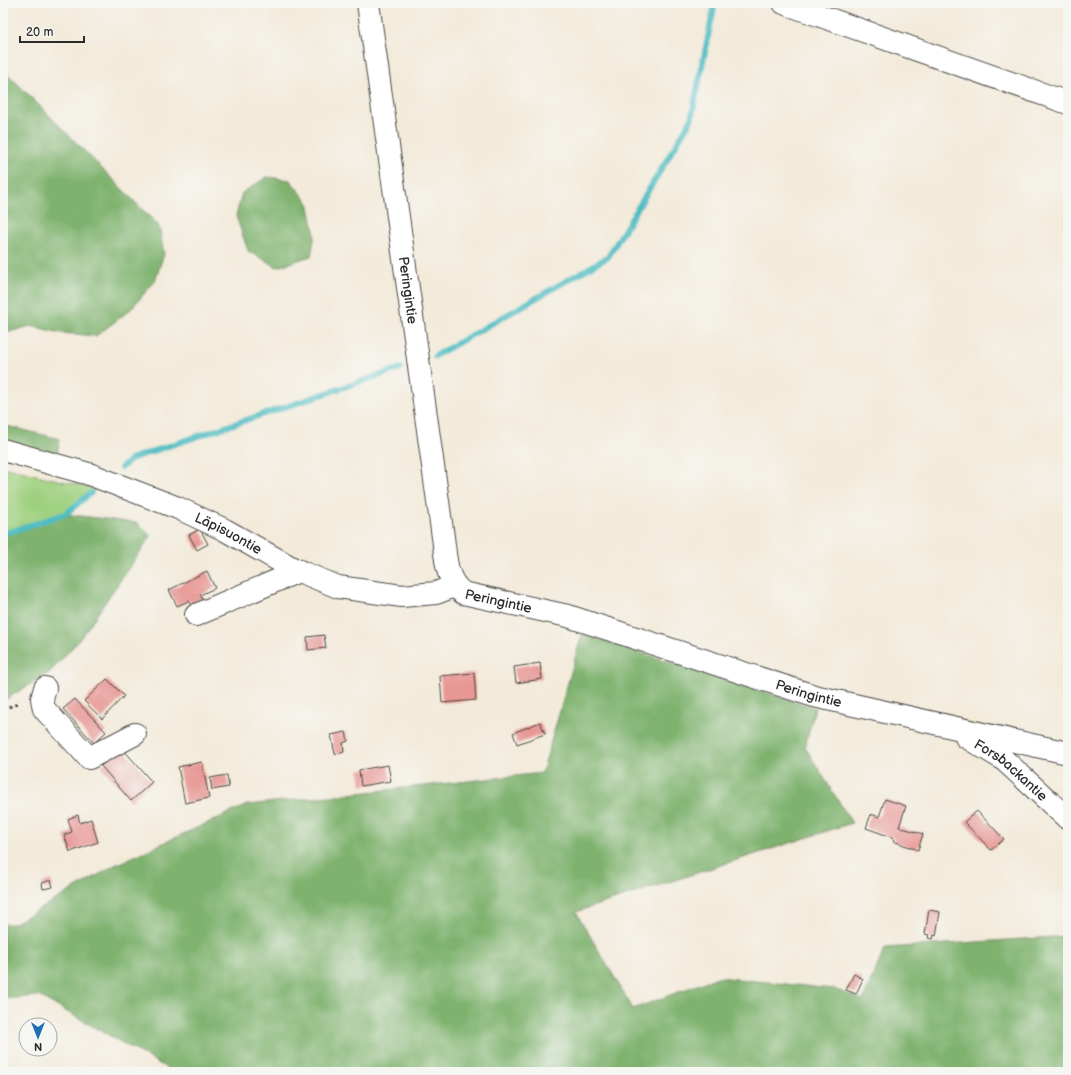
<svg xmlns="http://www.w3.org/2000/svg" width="1071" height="1075" viewBox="0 0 1071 1075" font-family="'Balsamiq Sans',sans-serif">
  <rect width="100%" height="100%" fill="#f6f6f2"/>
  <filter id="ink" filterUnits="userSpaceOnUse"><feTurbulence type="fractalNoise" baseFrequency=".025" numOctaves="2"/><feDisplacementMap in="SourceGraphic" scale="8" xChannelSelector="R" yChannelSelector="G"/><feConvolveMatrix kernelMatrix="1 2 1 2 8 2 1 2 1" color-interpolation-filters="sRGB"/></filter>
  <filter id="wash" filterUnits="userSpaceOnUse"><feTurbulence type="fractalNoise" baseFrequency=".012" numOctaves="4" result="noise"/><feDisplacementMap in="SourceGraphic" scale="16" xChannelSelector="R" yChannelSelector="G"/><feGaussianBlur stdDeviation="0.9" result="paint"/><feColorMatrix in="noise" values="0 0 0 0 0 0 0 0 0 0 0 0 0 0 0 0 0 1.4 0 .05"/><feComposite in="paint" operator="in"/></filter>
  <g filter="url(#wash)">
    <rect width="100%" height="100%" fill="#f3ead9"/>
    <path fill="#9fd07f" stroke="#657e55" d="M3 467 96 489 65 514 3 534Z"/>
    <g fill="#7fb26e" stroke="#556e4c">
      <path d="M3 71H5L159 226 164 254 155 281 130 310 96 336 61 333 30 326 3 334Z"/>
      <path d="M267 177 290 180 308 202 315 235 311 256 277 267 248 251 236 216 242 193Z"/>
      <path d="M3 425 60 439 57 453 3 441Z"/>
      <path d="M65 514 138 523 151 536 80 639 50 672 3 701V534Z"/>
      <path d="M582 634 815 708 805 747 852 823 576 912 633 1009 718 977 834 989 863 1000 885 948 1068 936V1072H174L39 996 3 999V924H14L115 865 247 805 542 773Z"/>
    </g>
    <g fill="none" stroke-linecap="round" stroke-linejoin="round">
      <g stroke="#4dbcc3" stroke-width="6">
        <path d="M435 356 608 257 691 120 715 3"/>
        <path d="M121 468 133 458 401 368"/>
        <path d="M3 534 65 514 91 493"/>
      </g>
    </g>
    <g id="blocks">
      <g fill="#e79794">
        <path d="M200 529 208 544 197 550 189 535Z"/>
        <path d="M207 571 215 588 200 595 204 602 193 608 189 601 177 606 169 590Z"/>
        <path d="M324 635 326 648 308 650 307 637Z"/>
        <path d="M540 663 542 679 516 683 514 667Z"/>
        <path d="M474 673 476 700 442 703 440 676Z"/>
        <path d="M107 679 124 696 102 719 84 701Z"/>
        <path d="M75 699 106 732 94 743 63 709Z"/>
        <path d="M540 722 545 734 517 744 513 733Z"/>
        <path d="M346 732 348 741 343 743 344 752 335 754 331 735Z"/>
        <path d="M122 748 152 782 131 801 101 766Z"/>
        <path d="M202 762 209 798 185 803 178 767Z"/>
        <path d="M388 765 391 781 361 786 359 770Z"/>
        <path d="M227 775 229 787 212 790 210 778Z"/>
        <path d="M885 799 906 806 899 827 923 834 918 850 893 841 894 838 866 828 871 814 879 817Z"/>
        <path d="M977 811 1004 839 991 850 964 822Z"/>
        <path d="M78 815 80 823 91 819 98 842 70 852 64 835 72 832 68 819Z"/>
        <path d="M51 880 53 887 43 889 42 883Z"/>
        <path d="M929 910 940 912 936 936 934 935 933 939 928 938 929 935 925 934Z"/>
        <path d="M854 974 863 979 856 994 846 990Z"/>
      </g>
    </g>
  </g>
  <g filter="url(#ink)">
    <use href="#blocks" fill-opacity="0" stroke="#494845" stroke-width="1"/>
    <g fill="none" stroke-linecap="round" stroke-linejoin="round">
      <g stroke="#494845" stroke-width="24">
        <g id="minor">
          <path id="s1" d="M368 3 443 537C446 558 445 579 463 593L568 616 814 696 1068 753"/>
          <path d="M784 3 1068 103"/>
          <path id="s2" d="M3 450 89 474 178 508 225 530 294 569 338 587 402 596 436 593 454 586"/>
          <path d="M196 615 299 571"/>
          <path d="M45 688 42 699 44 709 89 758 135 734"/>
          <path id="s3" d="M966 737 1003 759 1068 819"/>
        </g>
      </g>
      <path stroke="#494845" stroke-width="2.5" stroke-dasharray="3 3" stroke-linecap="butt" d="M3 709 20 703"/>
      <use href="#minor" stroke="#fff" stroke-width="22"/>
    </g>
  </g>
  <g text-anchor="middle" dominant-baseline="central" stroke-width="3" stroke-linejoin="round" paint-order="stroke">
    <g font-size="14" fill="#2b2b2b" stroke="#f6f6f2">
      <text stroke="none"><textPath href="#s1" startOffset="290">Peringintie</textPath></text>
      <text stroke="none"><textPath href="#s2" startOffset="241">Läpisuontie</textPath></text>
      <text stroke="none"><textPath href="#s1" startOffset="637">Peringintie</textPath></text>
      <text stroke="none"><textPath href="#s1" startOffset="961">Peringintie</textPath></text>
      <text stroke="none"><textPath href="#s3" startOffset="56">Forsbackantie</textPath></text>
    </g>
  </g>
  <rect width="1071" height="1075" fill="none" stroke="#f6f6f2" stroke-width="16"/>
  <g transform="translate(38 1037) rotate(180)"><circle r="19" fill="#f6f6f2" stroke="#a5a5a2"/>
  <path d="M0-3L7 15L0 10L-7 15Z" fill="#1f6fb2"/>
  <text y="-6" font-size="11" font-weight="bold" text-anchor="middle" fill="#2b2b2b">N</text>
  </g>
  <path d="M20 36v6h64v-6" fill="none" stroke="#2b2b2b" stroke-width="2"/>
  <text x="26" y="36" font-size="12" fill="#2b2b2b" stroke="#f6f6f2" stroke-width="3" paint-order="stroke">20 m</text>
</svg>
